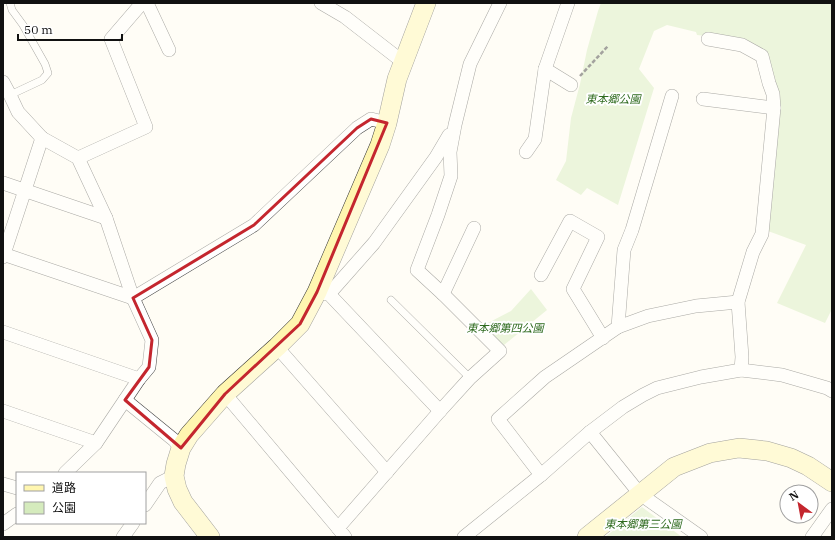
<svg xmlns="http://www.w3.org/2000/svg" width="835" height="540" viewBox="0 0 835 540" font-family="'IBM Plex Serif','Noto Sans JP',serif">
  <rect width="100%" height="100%" fill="#fffdf5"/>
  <g fill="#d5ebbd">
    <path d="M601 3H832V309L825 323 777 303 806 245 768 231 780 97 768 55 753 46 746 39H732L697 35 696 32 667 25 654 31 639 69 654 88 618 205 587 188 581 195 556 180 566 161 571 118 580 84 587 50 598 11Z"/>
    <path d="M531 289 547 310 504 345 482 326 511 311Z"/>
    <path d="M642 507 682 537H605Z"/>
  </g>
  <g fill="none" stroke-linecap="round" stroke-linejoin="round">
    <g stroke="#444" stroke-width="8">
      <g id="lane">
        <path d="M10 3 12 10 23 25 45 64 48 73 42 80 10 95"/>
        <path d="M391 300 470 378"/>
      </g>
    </g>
    <g stroke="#444" stroke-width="14">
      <g id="street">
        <path d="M147 3 169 50"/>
        <path d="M321 3 345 17 403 62"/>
        <path d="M708 39 742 45 762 56 769 83 773 94 774 108 762 234 753 252 738 302 742 357 741 370"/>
        <path d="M545 69 571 85"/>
        <path d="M3 82 10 95 18 112 42 138 78 158 106 218 133 298 152 340 149 367 139 379 96 443 65 473"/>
        <path d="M703 99 774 108"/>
        <path d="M526 152 535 139 545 69 568 3"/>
        <path d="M78 158 146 127 111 39 142 3"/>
        <path d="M3 183 106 218"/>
        <path d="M3 254 133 298 254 225 357 128 371 119 387 123"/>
        <path d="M3 257 42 138"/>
        <path d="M541 275 570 221 598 237 573 289 603 338"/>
        <path d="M321 293 329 294 440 411"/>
        <path d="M329 294 374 243 436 157 449 135"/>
        <path d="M443 294 474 228"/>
        <path d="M618 327 648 316 696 306 738 302"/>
        <path d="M3 332 139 379"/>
        <path d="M277 347 387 472"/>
        <path d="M225 394 338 528"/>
        <path d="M125 400 174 440 181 448"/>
        <path d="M3 411 96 443"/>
        <path d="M590 432 640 494 701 537"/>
        <path d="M541 475 498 419 545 377 618 327 624 250 632 230 672 96"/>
        <path d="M3 484 17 488"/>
        <path d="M145 505 160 483 174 476"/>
        <path d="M3 524 17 514"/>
        <path d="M123 537 133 523"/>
        <path d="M345 537 338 528 440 411 470 378 500 351 443 294 417 270 438 215 451 176 450 152 455 125 470 64 500 3"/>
        <path d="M464 537 541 475 590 432 623 407 643 395 657 388 701 377 741 370 782 375 827 388 832 391"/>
        <path d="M812 537 832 509"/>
      </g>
    </g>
    <g stroke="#333" stroke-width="20">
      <g id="secondary">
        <path d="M210 537 183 502 177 489 174 476 176 464 181 448 189 435 225 394 277 347 300 324 317 292 380 145 387 123 397 79 426 3"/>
        <path d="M587 537 674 467 710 453 739 448 767 451 791 458 808 466 832 482"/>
      </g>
    </g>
    <path stroke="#333" stroke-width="2.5" stroke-dasharray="4 2" stroke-linecap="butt" d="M580 76 608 46"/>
    <use href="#lane" stroke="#fff" stroke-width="7"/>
    <use href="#street" stroke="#fff" stroke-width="13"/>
    <use href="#secondary" stroke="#fff6b0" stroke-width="19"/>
  </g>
  <path d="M0 0H835V540H0ZM371 119 387 123 317 292 300 324 225 394 181 448 125 400 149 367 152 340 133 298 254 225 357 128Z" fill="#fffdf5" fill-opacity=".55" fill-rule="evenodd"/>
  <path fill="none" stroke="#c4262e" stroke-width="3" stroke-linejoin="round" d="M371 119 387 123 317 292 300 324 225 394 181 448 125 400 149 367 152 340 133 298 254 225 357 128Z"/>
  <g text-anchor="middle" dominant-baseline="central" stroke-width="4" stroke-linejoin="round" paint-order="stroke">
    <g font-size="11" font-style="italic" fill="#2f6b1f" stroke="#fff">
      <text x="613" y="99">東本郷公園</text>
      <text x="505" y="328">東本郷第四公園</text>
      <text x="643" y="524">東本郷第三公園</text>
    </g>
  </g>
  <rect width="835" height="540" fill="none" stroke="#111111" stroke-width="8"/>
  <rect x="16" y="472" width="130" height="52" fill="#ffffff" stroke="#a0a0a0"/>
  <rect x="24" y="485" width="20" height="6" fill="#fff6b0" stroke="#a0a0a0"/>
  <text x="52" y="492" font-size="12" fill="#111111">道路</text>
  <rect x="24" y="502" width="20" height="12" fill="#d5ebbd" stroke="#a0a0a0"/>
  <text x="52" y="512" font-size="12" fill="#111111">公園</text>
  <g transform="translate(799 504) rotate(328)"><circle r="19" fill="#ffffff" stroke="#a0a0a0"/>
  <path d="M0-3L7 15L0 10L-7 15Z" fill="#c4262e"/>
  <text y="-6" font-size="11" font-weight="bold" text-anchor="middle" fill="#111111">N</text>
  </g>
  <path d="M18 34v6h104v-6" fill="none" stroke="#111111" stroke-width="2"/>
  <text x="24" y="34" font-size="12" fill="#111111" stroke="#ffffff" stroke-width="3" paint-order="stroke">50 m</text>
</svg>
